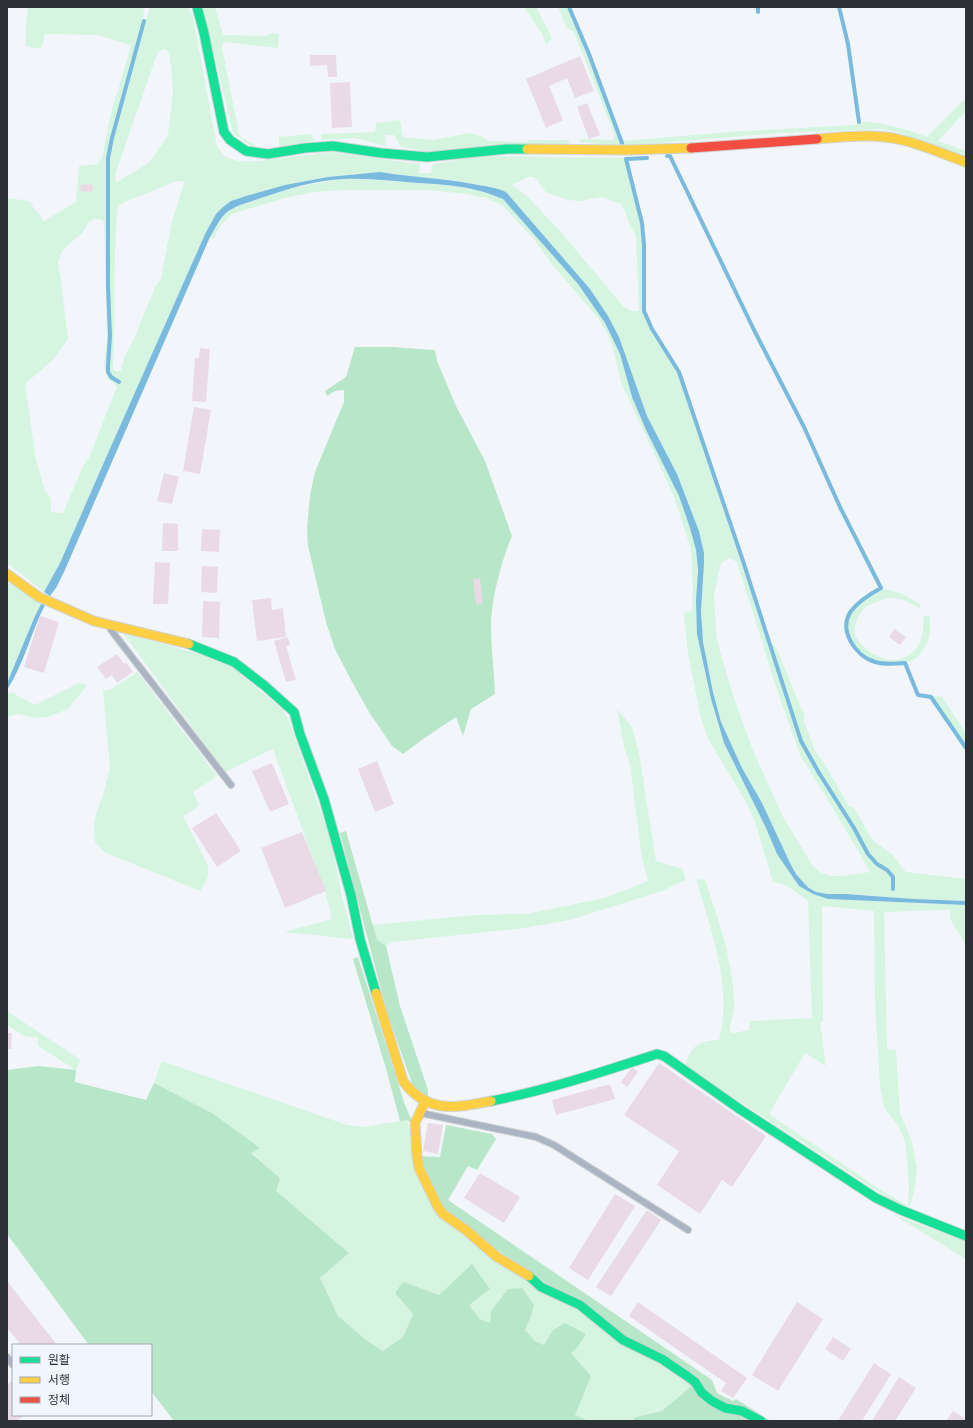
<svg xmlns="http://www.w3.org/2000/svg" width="973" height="1428" viewBox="0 0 973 1428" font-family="'Alegreya Sans','Noto Sans KR',sans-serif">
  <rect width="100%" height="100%" fill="#f2f6fa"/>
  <g fill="#d5f5e1" fill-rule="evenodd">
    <path d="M28 7H142L144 9 143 21 111 138 107 157V287L109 336 107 366V373L110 378 119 383V381L112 377 109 372V366L111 336 109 287V158L113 138 145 22 150 7H189L193 18 217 146 224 156 238 161H258L331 152 420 164 419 173H431L433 164 481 156 626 158 630 183 637 204 641 223 643 245V312L651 330 678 372 800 741C816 771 836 799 853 828 858 837 861 847 867 855 874 865 885 869 892 878L891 889H893L894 877 888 869 878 863 869 854 855 828 811 757 802 740 795 722 769 639 777 649 801 708 804 712V722L816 752 822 760 849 806 854 808 873 841 892 854 906 872 966 879V901C949 900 931 900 914 899 891 898 869 894 846 894 837 893 825 896 816 892 805 887 797 875 791 865L762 803 742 768 724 731 717 709 705 655 702 630 701 611 704 553 699 531 683 488 647 416 619 337 608 316 590 289 506 192 488 186 450 180 416 177 380 172 328 177 285 185 246 196 216 214 206 232 101 469 60 563 44 592 7 563V198L30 201 33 207 44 221 76 202 79 166 98 164 102 158 112 108 118 91 131 45 98 35 45 34 41 49 26 46V22ZM166 49 169 54 171 65 173 92 168 135 150 162 117 182 115 181 116 172 156 57 161 50ZM528 177H534L546 192 568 200 580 201 600 197 606 198 614 202 621 203 624 209 628 221 636 236 639 311H632L624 307 559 230 526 195 512 185ZM177 181H182L184 183 171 225 161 279 155 287 134 339 125 355 121 370 117 372 113 369V366C116 314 113 263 117 211L119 205 127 201ZM94 219H100L103 221 104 226 107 337 104 367 108 379 117 386 89 458 83 466 63 513 51 512C51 504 52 496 45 491L36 461 25 384 53 360 68 339 61 280 58 261 63 250 83 232 89 222ZM729 558 737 562 777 690 800 755 837 815 870 872 842 876H830L820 872 813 866 783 817 752 748 734 698 719 648 716 632 714 594 721 563Z"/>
    <path d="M203 7H215L223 35 267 36 271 33 279 34 278 48 224 42 222 47 239 134 242 138 257 146 252 147 233 133Z"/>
    <path d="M524 7H536L552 38 546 45 542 34Z"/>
    <path d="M558 7H567L588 54 621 143 622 144 623 141 729 132 854 125C867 116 912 131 927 137L966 98V111L938 141 966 151V156L897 132 881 129 779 133 623 146 580 142 579 139 613 140 615 136 574 32 567 28Z"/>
    <path d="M400 120 403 137 433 140 470 133 481 136 489 141 526 142 530 140H570L567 145 428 152 400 146 394 135H385L386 146 355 138 322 140 321 134 375 132 376 123Z"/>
    <path d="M311 134 315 141 279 146V137Z"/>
    <path d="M344 179C369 179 393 181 418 183 450 185 473 187 503 199L578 284 605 323 620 354 632 397 646 430 679 496 690 528 696 550 704 668 715 715 724 743 766 828 777 854 799 886 828 899 966 905V947C962 933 948 925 950 910L884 912 887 1049 896 1050 900 1113 912 1142 917 1168 915 1187 910 1206 902 1207 685 1066C691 1046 699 1040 719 1040 733 986 711 931 696 879L705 880C718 919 732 958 734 999 735 1010 730 1021 730 1032L734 1033 749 1030 750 1021 812 1018 808 901C797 893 787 883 773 882L755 822 746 802 707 737 700 714 688 654 684 613 692 611 693 589 691 549 673 494 622 385 612 345 606 331 598 318 551 263 534 239 502 205 486 198 466 194 428 190H348L314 192 285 198 232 214 221 225 213 239 210 237 226 213 234 208 287 189 329 181ZM822 906 874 911 875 1000 880 1087 884 1108 897 1124 905 1141 908 1170 909 1189 908 1206 884 1192 769 1114 805 1053 826 1066 820 1022H823Z"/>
    <path d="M7 582 42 602 35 616 7 683Z"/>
    <path d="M882 589C897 590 909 597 921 605L919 609C905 599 894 594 877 602 873 603 868 605 866 607 858 613 853 626 855 635 856 638 860 642 862 645 876 659 898 667 914 651 923 641 924 630 923 617L929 615C931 626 931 635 926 645 923 650 919 656 915 659 911 662 904 662 900 663 877 665 852 656 848 631 847 624 848 616 853 611 860 601 872 595 882 589Z"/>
    <path d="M123 633 225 661 283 710 289 721 331 841 341 892 353 939 284 932 332 919 326 894 273 749 225 772Z"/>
    <path d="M137 672 217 776 193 792 199 806 183 816 208 866V877L200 891 106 853 95 842 94 832V822L97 811 103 795 110 768 103 691 112 689Z"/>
    <path d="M79 683 87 685 68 709 48 717 37 718 17 714 7 717V695L11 692 35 705Z"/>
    <path d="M932 696 942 697 966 733V746Z"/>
    <path d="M617 709 632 727 639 753 656 861 683 869 685 880 662 891 573 919 553 923 523 928 392 942 386 946 377 940 372 925 475 915 526 914 605 898 648 881 641 853 630 764 624 747Z"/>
    <path d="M7 1011 81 1060 76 1070 38 1046V1038L24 1036 7 1025Z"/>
    <path d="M162 1061 347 1125 363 1127 407 1120 424 1184 694 1384 662 1411 636 1417 631 1421H589L575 1415 579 1403 552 1331 544 1345 535 1341 525 1330 531 1316 490 1323 480 1319 469 1305 439 1295 395 1293 413 1314 403 1337 384 1351 366 1340 338 1316 320 1278 349 1253 275 1191 280 1178 251 1152 259 1149 212 1113 154 1083Z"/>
    <path d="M894 1215 966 1241V1259Z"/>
  </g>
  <g fill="#b7e6c8">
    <path d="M355 347H391L435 350 437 361 456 406 485 461 512 536C502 559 492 597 491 623 491 647 494 671 495 694L471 709 463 736 456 717 423 739 403 754 392 746 369 712 351 680 335 649 326 622 308 546 307 529 310 495 315 472 344 402V390L335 391 327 396 325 391 346 377Z"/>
    <path d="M346 831 377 940 386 946 400 1006 428 1090V1099L414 1089 387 1012 340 833Z"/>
    <path d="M358 957 405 1105 413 1123 407 1120 400 1121 387 1072 353 959Z"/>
    <path d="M39 1066 76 1070 75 1082 146 1100 154 1083 212 1113 260 1148 251 1153 280 1178 276 1191 349 1253 320 1278 338 1316 366 1340 383 1351 403 1337 413 1314 395 1293 403 1282 439 1295 472 1264 490 1289 469 1305 480 1319 490 1323 491 1311 508 1289 522 1288 534 1305 531 1316 525 1330 535 1341 544 1345 552 1331 565 1323 586 1334 577 1348 571 1353 591 1376 575 1415 589 1421H174L151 1391V1345H89L7 1234V1070Z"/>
    <path d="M446 1125 492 1134 496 1139 477 1170 468 1166 448 1200 712 1380 717 1393 733 1401 736 1399 771 1421H763L726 1406 444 1213 420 1156 440 1157Z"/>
    <path d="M694 1384 758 1421H631L636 1417 662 1411Z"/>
  </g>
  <g fill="#7abadf">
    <path d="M380 172C411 177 442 178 473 184 484 186 495 187 506 192L590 289 608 316 619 337 647 416 677 474 699 531 704 553V563L701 611 703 642 713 692 721 722 742 768 762 803 791 865 796 874 803 882 809 888 816 892 827 894H846L914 899 966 901V905L828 899 813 894 799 886 777 854 766 828 724 743 711 699 697 634 696 600 698 571 696 550 690 528 679 496 646 430 632 397 620 354 605 323 578 284 503 199C472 186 450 185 417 183 393 181 368 178 344 179 316 180 287 189 261 198 250 202 237 205 227 212 220 218 215 229 210 237L64 572 56 588 50 596 44 592 60 563 101 469 206 232 216 214 223 207 231 201 246 196 285 185 328 177Z"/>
    <path d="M42 602 45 605C31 632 24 664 7 690V683L35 616Z"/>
  </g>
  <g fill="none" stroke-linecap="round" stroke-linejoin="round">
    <g stroke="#7abadf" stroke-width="4">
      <path d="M569 7 589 54 622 143"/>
      <path d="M839 7 848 44 859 122"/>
      <path d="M758 12V7"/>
      <path d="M667 156H670L755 332 804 427 840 507 881 588C870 594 859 601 851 611 838 630 855 656 875 662 885 665 895 664 905 663L918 695 931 697 966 748"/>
      <path d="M647 158 626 159 642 223 644 245V311L652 329 679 372 743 561 801 741 819 773 854 828 868 854 877 864 887 870 893 877V889"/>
      <path d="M119 382 111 377 108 372V366L110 336 108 287V158L112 138 144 21"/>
    </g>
  </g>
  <g fill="#e9dae6">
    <path d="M310 55H336L337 77H328L327 65 310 66Z"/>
    <path d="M580 56 594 91 575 98 567 78 549 86 563 120 546 128 526 79Z"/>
    <path d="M350 82 352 127 332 128 330 83Z"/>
    <path d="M587 103 600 135 589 139 577 107Z"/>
    <path d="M81 184 93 185 92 192 80 191Z"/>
    <path d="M200 348 210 349 206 402 192 401 195 358H199Z"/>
    <path d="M194 407 211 410 200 474 183 471Z"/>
    <path d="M164 473 179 477 172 504 157 501Z"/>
    <path d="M163 523 178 524V551H162Z"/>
    <path d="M202 529 220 530 219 552 201 551Z"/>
    <path d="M155 562 170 563 168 604H153Z"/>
    <path d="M202 566 218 567 217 593 201 592Z"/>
    <path d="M480 578 483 603 476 604 473 579Z"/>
    <path d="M271 598 272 610 283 608 286 637 257 641 252 600Z"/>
    <path d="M203 601 220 602 219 638 202 637Z"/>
    <path d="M40 616 59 622 44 673 24 667Z"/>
    <path d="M894 629 906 637 900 645 889 637Z"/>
    <path d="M288 637 290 645 286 646 296 680 286 682 274 641Z"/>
    <path d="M117 654 124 664 126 662 133 672 117 683 112 675 106 679 97 667Z"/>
    <path d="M377 761 394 804 375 812 358 769Z"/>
    <path d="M272 763 289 804 270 812 252 771Z"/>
    <path d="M216 813 241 851 217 867 192 828Z"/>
    <path d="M302 832 326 891 285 908 261 848Z"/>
    <path d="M7 1033H12L11 1049H7Z"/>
    <path d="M659 1063 766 1136 732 1187 722 1180 700 1214 657 1185 679 1151 624 1115Z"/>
    <path d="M632 1067 638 1072 627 1087 621 1082Z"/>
    <path d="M610 1084 615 1099 556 1115 552 1100Z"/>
    <path d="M428 1123 443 1125 438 1154 423 1151Z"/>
    <path d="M480 1173 520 1197 504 1223 464 1198Z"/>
    <path d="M615 1194 635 1206 588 1280 569 1268Z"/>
    <path d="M647 1210 661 1220 611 1296 596 1287Z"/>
    <path d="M7 1281 57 1345H21L7 1328Z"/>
    <path d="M638 1302 747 1378 733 1398 721 1391 726 1383 629 1316Z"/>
    <path d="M797 1302 823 1319 778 1391 752 1375Z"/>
    <path d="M833 1337 851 1349 843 1361 825 1349Z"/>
    <path d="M874 1363 891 1374 862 1421H838Z"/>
    <path d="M899 1377 916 1388 895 1421H872Z"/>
    <path d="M13 1380V1415H24L17 1421H7V1385Z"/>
    <path d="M953 1411 966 1419V1421H946Z"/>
  </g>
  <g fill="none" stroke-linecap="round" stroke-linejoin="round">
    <g stroke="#d0d3d6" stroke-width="8">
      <g id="lane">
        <path d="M111 630 231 785"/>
        <path d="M421 1113 536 1137 554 1145 688 1230"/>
        <path d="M7 1357 13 1365"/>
      </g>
    </g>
    <g stroke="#d0d3d6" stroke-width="11">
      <g id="fast">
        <path d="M197 7 204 33 224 132 230 140 246 151 268 154 305 148 333 146 381 153 427 157 507 149H527"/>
        <path d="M189 644 234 662 265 686 294 712 300 734 324 799 351 895 360 939 376 993"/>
        <path d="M491 1101C548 1090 602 1072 657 1054L664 1056 741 1110 876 1198 901 1210 966 1236"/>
        <path d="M529 1276 541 1287 580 1305 623 1340 662 1359 687 1376 695 1382 702 1393 712 1401 725 1408 742 1411 761 1421"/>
      </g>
    </g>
    <g stroke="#d0d3d6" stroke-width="11">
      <g id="slow">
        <path d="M817 139C845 137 874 133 902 140 924 145 945 155 966 162"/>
        <path d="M527 149 628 150 691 148"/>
        <path d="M7 574 39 597 94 621 189 644"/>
        <path d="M376 993 403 1081C427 1114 456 1108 491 1101"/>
        <path d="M425 1102 415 1123 417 1156 419 1168 438 1207 443 1214 466 1230 497 1257 529 1276"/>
      </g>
    </g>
    <g stroke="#d0d3d6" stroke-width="11">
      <path id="jam" d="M691 148 817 139"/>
    </g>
    <use href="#lane" stroke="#abb4c3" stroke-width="6"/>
    <use href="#fast" stroke="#16e098" stroke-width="9"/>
    <use href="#slow" stroke="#ffcf43" stroke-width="9"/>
    <use href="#jam" stroke="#f24e42" stroke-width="9"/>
  </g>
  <rect width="973" height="1428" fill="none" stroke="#2e3135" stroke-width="16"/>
  <rect x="12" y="1344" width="140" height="72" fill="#eff6fd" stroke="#a2a7ad"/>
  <rect x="20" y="1357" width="20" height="6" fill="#16e098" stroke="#a2a7ad"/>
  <text x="48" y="1364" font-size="12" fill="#2e3135">원활</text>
  <rect x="20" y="1377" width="20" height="6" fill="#ffcf43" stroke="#a2a7ad"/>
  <text x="48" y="1384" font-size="12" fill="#2e3135">서행</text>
  <rect x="20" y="1397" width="20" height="6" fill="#f24e42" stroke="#a2a7ad"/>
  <text x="48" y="1404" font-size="12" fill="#2e3135">정체</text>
</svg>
